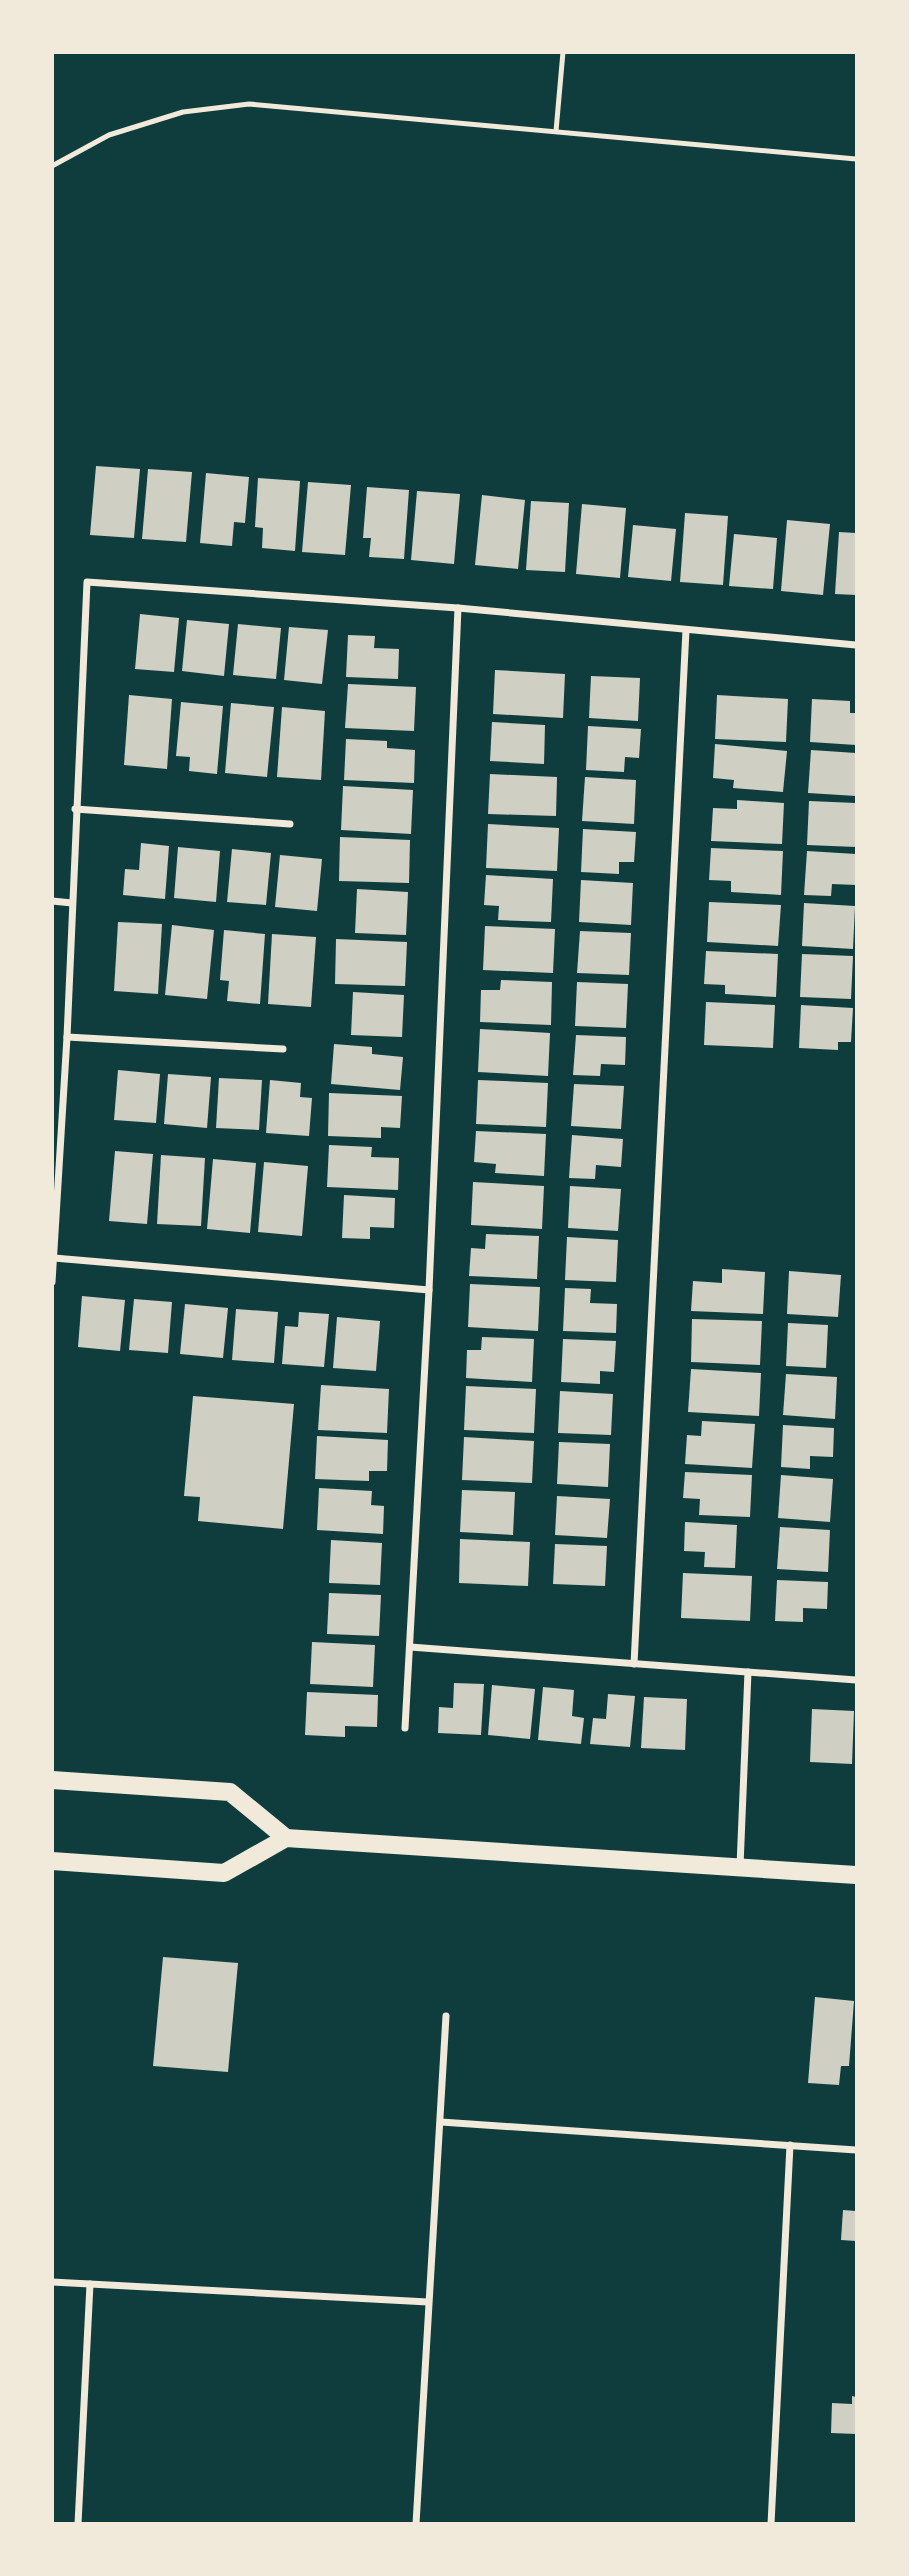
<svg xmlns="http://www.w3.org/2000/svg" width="909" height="2576" viewBox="0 0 909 2576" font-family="Figtree,sans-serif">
  <rect width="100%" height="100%" fill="#0f3d3e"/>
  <g fill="#cfcfc3">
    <path d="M96 466 140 469 134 538 90 535Z"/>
    <path d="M148 469 192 472 186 542 142 539Z"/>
    <path d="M206 473 249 477 245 523 234 522 232 546 200 543Z"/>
    <path d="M258 478 300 481 295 551 262 548 263 528 255 527Z"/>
    <path d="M308 482 351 485 345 555 302 552Z"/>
    <path d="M367 487 409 490 404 559 369 557 371 538H363Z"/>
    <path d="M417 491 460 494 454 564 411 560Z"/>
    <path d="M482 495 525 500 518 569 475 565Z"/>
    <path d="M531 501 569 503 565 572 526 570Z"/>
    <path d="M582 504 626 508 620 578 576 574Z"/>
    <path d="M685 513 728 516 723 585 680 582Z"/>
    <path d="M787 520 830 524 823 595 781 591Z"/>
    <path d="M633 525 676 529 671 581 628 577Z"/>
    <path d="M839 532 856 533V595L835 594Z"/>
    <path d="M734 534 777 538 773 589 729 586Z"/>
    <path d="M140 614 179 618 174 672 135 669Z"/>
    <path d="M187 620 229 624 224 676 182 671Z"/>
    <path d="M238 624 281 628 276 679 233 675Z"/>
    <path d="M289 627 328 630 322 684 284 680Z"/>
    <path d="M348 635 375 636 374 648 399 649 398 679 346 677Z"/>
    <path d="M495 670 565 674 563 718 493 714Z"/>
    <path d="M591 676 640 678 638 721 589 718Z"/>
    <path d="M348 684 416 687 414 731 345 728Z"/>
    <path d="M129 695 172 699 167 769 124 765Z"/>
    <path d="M717 695 788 699 786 742 715 739Z"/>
    <path d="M812 699 850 701V713H856V745L810 742Z"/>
    <path d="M181 702 223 706 217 774 189 771 190 757 176 756Z"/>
    <path d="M231 703 274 707 267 777 225 773Z"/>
    <path d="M282 707 325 711 321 780 277 777Z"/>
    <path d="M492 722 545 725 544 764 490 761Z"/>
    <path d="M588 726 641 729 639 758 625 757 624 772 586 770Z"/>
    <path d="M346 739 387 741V748L415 750 414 783 344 780Z"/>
    <path d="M715 744 787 751 783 792 733 788 734 780 713 778Z"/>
    <path d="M811 750 856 753V796L808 793Z"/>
    <path d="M490 774 557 777 556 816 488 814Z"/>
    <path d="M585 777 636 780 634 824 582 821Z"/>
    <path d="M343 786 413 790 411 834 341 830Z"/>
    <path d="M737 800 784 803 782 844 711 841 713 808 737 809Z"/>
    <path d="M809 801 856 803V847L807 845Z"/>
    <path d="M488 824 559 828 557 871 486 868Z"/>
    <path d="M583 829 636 832 634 862H619V874L581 872Z"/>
    <path d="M340 837 410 840 409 883 339 881Z"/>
    <path d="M141 843 169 846 165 899 123 895 125 869 139 870Z"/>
    <path d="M178 847 220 851 216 902 174 898Z"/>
    <path d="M711 848 783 851 781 895 731 892V881L709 880Z"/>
    <path d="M232 849 271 853 266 905 227 902Z"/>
    <path d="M807 851 856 854V885L832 884 831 896 804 895Z"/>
    <path d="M280 855 322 859 317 911 275 907Z"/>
    <path d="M486 875 553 879 551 922 498 920 499 906 484 905Z"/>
    <path d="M581 880 633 883 631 925 579 922Z"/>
    <path d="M357 889 408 892 406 935 355 933Z"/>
    <path d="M709 902 781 905 778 946 707 942Z"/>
    <path d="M804 903 855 906 853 949 802 946Z"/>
    <path d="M118 922 162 924 158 994 114 991Z"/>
    <path d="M172 925 214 930 207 999 165 995Z"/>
    <path d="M485 926 555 929 553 973 483 970Z"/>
    <path d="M224 930 265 934 260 1004 227 1001 229 981 220 980Z"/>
    <path d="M580 931 631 933 629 975 577 973Z"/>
    <path d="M272 934 316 937 311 1007 268 1004Z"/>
    <path d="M336 939 407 942 405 986 335 984Z"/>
    <path d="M706 951 778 954 776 997 725 994V985L704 984Z"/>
    <path d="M802 954 853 956 851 999 800 997Z"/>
    <path d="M501 980 552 982 551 1025 480 1022 481 990H500Z"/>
    <path d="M577 982 628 984 626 1028 575 1026Z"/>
    <path d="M353 992 404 995 402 1037 351 1035Z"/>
    <path d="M706 1002 775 1005 773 1048 704 1045Z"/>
    <path d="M801 1005 853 1008 851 1042H838V1050L799 1048Z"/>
    <path d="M480 1029 550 1033 548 1076 478 1072Z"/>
    <path d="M576 1035 626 1037 625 1065 601 1064 600 1076 573 1075Z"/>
    <path d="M334 1044 372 1047V1054L403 1057 400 1090 331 1084Z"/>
    <path d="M118 1070 160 1074 156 1123 114 1120Z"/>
    <path d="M168 1074 211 1077 207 1128 164 1124Z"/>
    <path d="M219 1078 262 1080 259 1130 216 1128Z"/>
    <path d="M270 1080 301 1083 300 1097 312 1098 309 1136 266 1133Z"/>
    <path d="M478 1080 548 1083 546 1127 476 1124Z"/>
    <path d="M574 1084 624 1086 621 1129 571 1126Z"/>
    <path d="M329 1093 402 1096 400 1128 381 1127V1138L328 1136Z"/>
    <path d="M476 1131 546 1134 544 1176 495 1173 496 1164 474 1162Z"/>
    <path d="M572 1135 623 1139 621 1167 596 1165 595 1179 569 1178Z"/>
    <path d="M329 1145 372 1147 371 1157 399 1158 398 1190 327 1187Z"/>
    <path d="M115 1151 153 1154 147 1224 109 1221Z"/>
    <path d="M161 1155 205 1158 201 1226 157 1224Z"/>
    <path d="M213 1159 256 1163 250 1233 207 1229Z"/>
    <path d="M264 1162 308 1166 302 1236 258 1232Z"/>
    <path d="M473 1182 544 1186 542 1229 471 1225Z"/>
    <path d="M570 1186 621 1189 618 1231 568 1228Z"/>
    <path d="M344 1195 395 1198 394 1228 370 1227V1239L342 1238Z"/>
    <path d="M486 1234 539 1236 537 1279 469 1276 471 1248 485 1249Z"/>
    <path d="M567 1237 618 1240 616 1282 565 1280Z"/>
    <path d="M722 1269 765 1272 763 1314 691 1311 693 1281 722 1283Z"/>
    <path d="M789 1271 841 1275 838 1317 787 1314Z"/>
    <path d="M470 1284 540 1287 538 1331 468 1327Z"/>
    <path d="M565 1288 591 1289 590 1303 617 1304 616 1333 563 1331Z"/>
    <path d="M82 1296 125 1300 120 1351 78 1347Z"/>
    <path d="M134 1299 172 1302 168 1353 129 1350Z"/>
    <path d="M185 1304 228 1308 223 1358 180 1354Z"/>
    <path d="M236 1309 278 1312 274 1363 232 1360Z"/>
    <path d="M299 1312 329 1314 324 1367 282 1364 285 1326 298 1327Z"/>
    <path d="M337 1317 380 1321 376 1371 333 1368Z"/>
    <path d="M692 1319 762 1321 760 1365 691 1362Z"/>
    <path d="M788 1323 828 1325 826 1368 786 1366Z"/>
    <path d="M482 1337 534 1339 532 1382 466 1378 467 1350H481Z"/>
    <path d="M563 1339 616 1341 614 1372 600 1371V1384L561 1382Z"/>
    <path d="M691 1369 761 1373 759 1416 688 1412Z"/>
    <path d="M786 1374 837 1377 835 1419 783 1415Z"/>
    <path d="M321 1385 389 1389 387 1433 318 1430Z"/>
    <path d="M466 1386 536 1389 534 1433 464 1430Z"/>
    <path d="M560 1391 613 1394 611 1435 558 1433Z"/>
    <path d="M193 1396 294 1404 283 1529 198 1521 200 1497 184 1496Z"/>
    <path d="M702 1421 755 1424 752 1468 685 1464 687 1435 701 1436Z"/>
    <path d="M783 1425 834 1428 833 1457 810 1456V1469L781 1467Z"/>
    <path d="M317 1436 388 1440 387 1471H369V1481L315 1479Z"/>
    <path d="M464 1437 534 1441 532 1483 462 1480Z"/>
    <path d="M559 1442 610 1444 608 1487 557 1484Z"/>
    <path d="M685 1472 752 1475 750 1517 699 1515 700 1499 683 1498Z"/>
    <path d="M781 1475 833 1479 830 1522 778 1518Z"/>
    <path d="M319 1488 372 1491 371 1505 384 1506 383 1534 317 1530Z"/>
    <path d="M462 1490 515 1492 513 1535 460 1532Z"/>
    <path d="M557 1496 610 1499 607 1538 555 1535Z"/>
    <path d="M685 1522 737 1525 735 1568 704 1567 705 1552 684 1551Z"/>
    <path d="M780 1527 830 1530 828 1572 777 1569Z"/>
    <path d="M460 1539 530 1542 528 1586 459 1583Z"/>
    <path d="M331 1540 382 1543 380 1585 329 1583Z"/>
    <path d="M555 1544 607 1546 605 1586 553 1584Z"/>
    <path d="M683 1573 752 1576 750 1621 681 1618Z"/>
    <path d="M777 1580 828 1582 827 1609 803 1608V1622L775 1621Z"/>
    <path d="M329 1593 381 1595 379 1636 327 1634Z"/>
    <path d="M312 1642 375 1645 373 1687 310 1684Z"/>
    <path d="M454 1683 484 1684 481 1735 438 1733 439 1707 453 1708Z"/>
    <path d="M492 1685 535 1689 530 1739 488 1735Z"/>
    <path d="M543 1687 574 1690 572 1716 584 1718 581 1744 538 1740Z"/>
    <path d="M307 1692 378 1695 377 1727 345 1726V1737L305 1735Z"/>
    <path d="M608 1694 635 1696 630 1747 590 1744 593 1718 606 1719Z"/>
    <path d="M644 1697 687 1699 685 1750 641 1748Z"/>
    <path d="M812 1709 854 1711 852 1764 810 1762Z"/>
    <path d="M163 1957 238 1963 228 2072 153 2066Z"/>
    <path d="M815 1997 854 2001 849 2066H841L839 2085 808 2083Z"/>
    <path d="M843 2210 856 2211V2241L841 2240Z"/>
    <path d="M852 2396 856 2397V2434L831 2433 832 2403 852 2404Z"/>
  </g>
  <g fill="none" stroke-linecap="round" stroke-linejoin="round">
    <g stroke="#f1e9da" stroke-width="5">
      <path d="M556 131 563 52"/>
      <path d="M52 166 109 135 183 112 249 104 856 159"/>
    </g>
    <g stroke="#f1e9da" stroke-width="7">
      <path d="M75 809 290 824"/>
      <path d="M52 901 72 903"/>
      <path d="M67 1037 283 1049"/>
      <path d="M54 1258 429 1290"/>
      <path d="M52 1282 67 1037 87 582 458 608 856 645"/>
      <path d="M410 1647 856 1680"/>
      <path d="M634 1664 686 630"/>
      <path d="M405 1728 429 1290 458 608"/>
      <path d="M740 1866 748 1672"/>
      <path d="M441 2122 856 2150"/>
      <path d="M52 2282 428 2302"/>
      <path d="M78 2524 90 2284"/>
      <path d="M416 2524 446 2016"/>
      <path d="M771 2524 790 2145"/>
    </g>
    <g stroke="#f1e9da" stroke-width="18">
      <path d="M52 1780 230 1792 286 1838"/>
      <path d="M52 1861 224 1873 286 1838 856 1875"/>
    </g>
  </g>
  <rect width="909" height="2576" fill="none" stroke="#f1e9da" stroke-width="108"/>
</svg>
